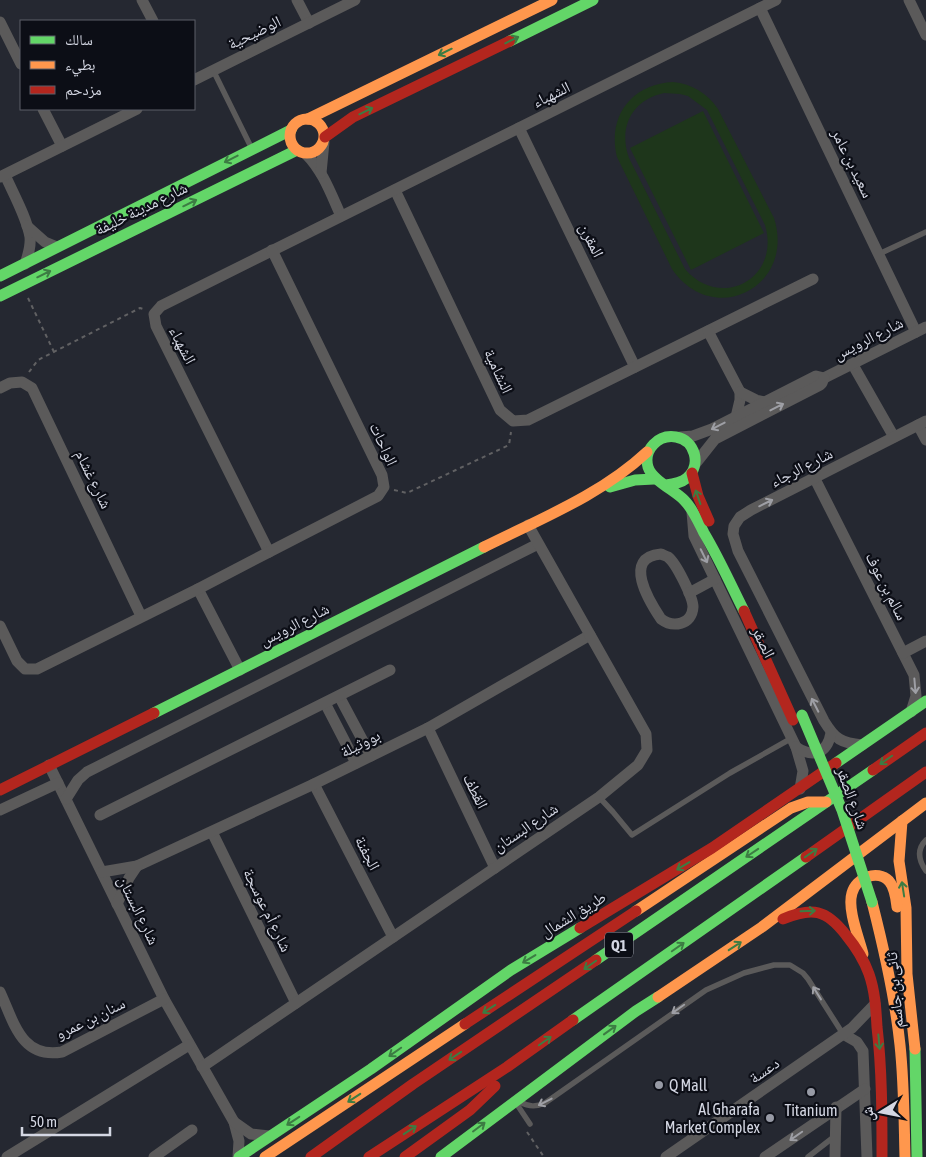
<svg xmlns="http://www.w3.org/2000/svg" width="926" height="1157" viewBox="0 0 926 1157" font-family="'Asap Condensed','Noto Naskh Arabic',sans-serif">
  <rect width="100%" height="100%" fill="#252831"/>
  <g fill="#1e361b" fill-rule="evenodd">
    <path d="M673 82C692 84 707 93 718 109L774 218C796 287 713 329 672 269L617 157C607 117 631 84 673 82ZM664 93 680 94 688 96 707 110 765 225C781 278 721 311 685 269L629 158C618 127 632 100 664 93Z"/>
    <path d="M703 111 764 233 691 270 630 148Z"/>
  </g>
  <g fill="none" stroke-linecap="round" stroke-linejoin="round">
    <g stroke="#616163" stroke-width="2" stroke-dasharray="4 4" stroke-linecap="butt">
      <path d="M28 298 54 352"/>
      <path d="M29 372 38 360 140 308 143 309"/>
      <path d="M394 490 407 493 509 445 511 432"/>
      <path d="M527 1132 544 1157"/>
    </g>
    <g stroke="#5b5a5a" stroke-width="5.5">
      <path d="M213 70 251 147"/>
      <path d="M879 254 926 232"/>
      <path d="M599 797 613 812 632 835 730 773 792 738"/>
      <path d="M926 840C916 850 919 861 926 871"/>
      <path d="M520 1102C529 1107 536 1107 545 1103L706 990 744 973 774 965H790L803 973 808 979 843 1034"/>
      <path d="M516 1103 530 1124"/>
      <path d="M808 1157 835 1136"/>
    </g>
    <g stroke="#5b5a5a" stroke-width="11">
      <path d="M142 0 153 21"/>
      <path d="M297 0 309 23"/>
      <path d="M909 0 926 35"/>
      <path d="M760 8 916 332"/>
      <path d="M0 22 21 64"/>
      <path d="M194 80 355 0"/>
      <path d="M43 109 62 146"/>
      <path d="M519 128 635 367"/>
      <path d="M306 154C323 171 331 194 341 216"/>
      <path d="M321 173 324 142"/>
      <path d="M5 175C13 193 27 218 30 237 31 247 28 255 25 264"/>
      <path d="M0 177 137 109"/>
      <path d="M395 190 500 410 513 421 528 420 813 279"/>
      <path d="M27 226 45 242 57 247"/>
      <path d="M708 331 740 392V400L736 417"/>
      <path d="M853 365 894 437"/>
      <path d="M824 378 926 327"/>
      <path d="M0 388 10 383 22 382 32 388 141 616"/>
      <path d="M740 392 756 400 765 402"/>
      <path d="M918 425 926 440"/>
      <path d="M680 437 693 436 712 429 816 376 824 378"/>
      <path d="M696 463 715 439 820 385 822 383 824 378"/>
      <path d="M815 479 914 675 916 696 911 712"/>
      <path d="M692 512 694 536 796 747 803 771 800 789"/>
      <path d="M269 552 156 326 154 314 161 306 776 0"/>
      <path d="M661 554C663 555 666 556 668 557 676 563 693 597 693 607 692 625 673 628 661 619 649 601 622 557 661 554Z"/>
      <path d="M198 589 240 670"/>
      <path d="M689 593 715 579"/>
      <path d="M0 626 17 661 25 669H37L198 589 269 552 378 496 384 487 382 475 272 250"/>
      <path d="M903 653 926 641"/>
      <path d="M339 696 371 756"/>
      <path d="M325 703 356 763"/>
      <path d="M428 728 495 868"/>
      <path d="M862 745C841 743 835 739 824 721L738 551 733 534 734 526 740 517 751 510 926 421"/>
      <path d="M796 747C813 758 827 754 831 733"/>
      <path d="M49 765 164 999 234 1122 239 1141 238 1157"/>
      <path d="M314 784 393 937"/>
      <path d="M66 799 78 780 87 772 538 544"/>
      <path d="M0 810 58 783"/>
      <path d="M100 815 390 670"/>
      <path d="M212 832 296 1003"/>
      <path d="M102 872 137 866 314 784 428 728 590 635"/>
      <path d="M117 904 129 878 137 866"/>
      <path d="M0 992C14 1022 21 1059 62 1052L164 999"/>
      <path d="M843 1034 857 1042 863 1051 867 1157"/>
      <path d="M202 1067 599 797 638 765 647 750 646 734 528 525"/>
      <path d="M234 1122 251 1134 269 1136"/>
      <path d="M7 1157 189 1045"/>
      <path d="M154 1157 192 1130"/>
      <path d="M666 1157 852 1028 875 1004"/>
      <path d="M765 1157 865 1089"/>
      <path d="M835 1157 836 1107"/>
    </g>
    <g stroke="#63d668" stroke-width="11">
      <path d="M510 41 593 0"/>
      <path d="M0 276 291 130"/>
      <path d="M0 296 297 150"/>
      <path d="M666 485C674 484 681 483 687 478 702 465 695 440 676 437 658 434 643 450 648 467 652 480 674 490 684 500 693 509 698 521 704 533 719 558 731 585 744 611"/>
      <path d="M610 487 635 480 654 479"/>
      <path d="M154 713 484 547"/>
      <path d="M836 763 926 701"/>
      <path d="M596 960 873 770"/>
      <path d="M573 1020 806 857"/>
      <path d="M915 1049 917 1157"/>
      <path d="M239 1157 371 1069 511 970 580 928"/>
      <path d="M441 1157 636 1011 658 997"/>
    </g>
    <g stroke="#ff974d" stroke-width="11">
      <circle cx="307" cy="136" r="17"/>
      <path d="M308 119 552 0"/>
      <path d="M484 547C540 519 601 495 647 452"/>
      <path d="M902 821 899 861 906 908 907 974 915 1049"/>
      <path d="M872 902C884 949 895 997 900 1045 904 1082 904 1120 905 1157"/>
      <path d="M636 911 791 808 808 802H826"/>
      <path d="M863 954C859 938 847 909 852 893 856 878 877 869 889 881 895 888 896 899 897 907"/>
      <path d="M658 997 762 927 926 803"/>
      <path d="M265 1157 465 1024"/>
    </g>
    <g stroke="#b3261e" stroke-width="11">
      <path d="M325 137 353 117 510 41"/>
      <path d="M692 473 698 496 709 521"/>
      <path d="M744 611 793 720"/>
      <path d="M873 770 926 733"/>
      <path d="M0 790 154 713"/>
      <path d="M806 857 926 772"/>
      <path d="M783 919C812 907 826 909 846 935 855 946 864 960 869 974 875 991 876 1009 877 1027 882 1070 882 1114 882 1157"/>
      <path d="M580 928 712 848 836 763"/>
      <path d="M465 1024 636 911"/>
      <path d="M311 1157 413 1084 596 960"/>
      <path d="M369 1157 507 1067 573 1020"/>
      <path d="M405 1157 470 1110 495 1086"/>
    </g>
    <path stroke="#63d668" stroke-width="11" d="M802 715 842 810 872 902"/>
  </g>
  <defs><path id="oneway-shaft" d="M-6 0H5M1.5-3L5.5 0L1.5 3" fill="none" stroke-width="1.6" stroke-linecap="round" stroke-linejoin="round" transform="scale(1.25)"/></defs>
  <g stroke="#3c7c43">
    <use href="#oneway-shaft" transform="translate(512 40) rotate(-26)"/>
    <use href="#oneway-shaft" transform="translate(445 52) rotate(154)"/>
    <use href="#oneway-shaft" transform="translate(366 111) rotate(-26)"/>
    <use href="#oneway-shaft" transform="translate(231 159) rotate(153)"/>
    <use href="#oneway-shaft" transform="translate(190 203) rotate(-26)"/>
    <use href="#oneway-shaft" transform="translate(44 274) rotate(-26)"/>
    <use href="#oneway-shaft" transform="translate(698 497) rotate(-109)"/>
    <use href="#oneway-shaft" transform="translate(886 760) rotate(145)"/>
    <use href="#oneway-shaft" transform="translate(752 853) rotate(146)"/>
    <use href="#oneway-shaft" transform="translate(811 853) rotate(-35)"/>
    <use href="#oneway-shaft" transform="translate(683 866) rotate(149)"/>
    <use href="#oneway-shaft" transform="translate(903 889) rotate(-99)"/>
    <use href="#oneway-shaft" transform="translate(808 911) rotate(-2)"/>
    <use href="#oneway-shaft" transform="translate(735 946) rotate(-33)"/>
    <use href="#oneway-shaft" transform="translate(678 947) rotate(-35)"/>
    <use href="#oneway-shaft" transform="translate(529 959) rotate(149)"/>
    <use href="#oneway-shaft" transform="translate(590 965) rotate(145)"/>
    <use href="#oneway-shaft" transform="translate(489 1009) rotate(147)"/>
    <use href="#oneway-shaft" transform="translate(610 1030) rotate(-36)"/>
    <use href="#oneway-shaft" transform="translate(545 1041) rotate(-35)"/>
    <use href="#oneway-shaft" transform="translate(879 1042) rotate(85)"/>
    <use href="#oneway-shaft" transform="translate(395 1052) rotate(145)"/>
    <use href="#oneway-shaft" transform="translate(455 1056) rotate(146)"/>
    <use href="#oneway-shaft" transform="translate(354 1098) rotate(147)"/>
    <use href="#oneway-shaft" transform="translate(293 1121) rotate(147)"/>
    <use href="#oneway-shaft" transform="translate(479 1127) rotate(-37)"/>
    <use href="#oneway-shaft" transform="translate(410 1130) rotate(-33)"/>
  </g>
  <g stroke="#9e9fa5">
    <use href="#oneway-shaft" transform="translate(777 407) rotate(-27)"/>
    <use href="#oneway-shaft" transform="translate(718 426) rotate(153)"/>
    <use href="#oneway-shaft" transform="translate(766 503) rotate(-26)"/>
    <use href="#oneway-shaft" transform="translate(704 556) rotate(64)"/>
    <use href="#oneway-shaft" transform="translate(915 686) rotate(85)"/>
    <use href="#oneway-shaft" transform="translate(815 705) rotate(-117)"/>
    <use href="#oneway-shaft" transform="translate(817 993) rotate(-122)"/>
    <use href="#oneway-shaft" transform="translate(678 1009) rotate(145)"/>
    <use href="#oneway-shaft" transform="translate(545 1102) rotate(153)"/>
    <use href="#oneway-shaft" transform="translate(796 1136) rotate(145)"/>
  </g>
  <g fill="#979aa5" stroke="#0c0e16" stroke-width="2">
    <circle cx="659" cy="1085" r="5"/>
    <circle cx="811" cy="1092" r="5"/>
    <circle cx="770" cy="1118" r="5"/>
  </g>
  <g text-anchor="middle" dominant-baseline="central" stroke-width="4.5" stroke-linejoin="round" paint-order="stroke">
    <rect fill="#0c0e16" stroke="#989ba6" stroke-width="1" x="605" y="932.5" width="28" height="25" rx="4"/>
    <g font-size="15" font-weight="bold" fill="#d4d7e3">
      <text x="619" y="945">Q1</text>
    </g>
    <g font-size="16" fill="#d4d7e3" stroke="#0c0e16">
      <text transform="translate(254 32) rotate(-26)">الوضيحية</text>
      <text transform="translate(551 94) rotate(-26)">الشهباء</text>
      <text transform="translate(853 163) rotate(64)">سعيد بن عامر</text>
      <text transform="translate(141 208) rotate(-26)">شارع مدينة خليفة</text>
      <text transform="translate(592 240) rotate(64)">المقرن</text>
      <text transform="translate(868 338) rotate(-27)">شارع الرويس</text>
      <text transform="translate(183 345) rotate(63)">الشهباء</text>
      <text transform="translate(499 371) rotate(65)">النشامية</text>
      <text transform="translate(384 444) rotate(65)">الواحات</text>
      <text transform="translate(801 467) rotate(-27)">شارع الرجاء</text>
      <text transform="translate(94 479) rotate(64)">شارع غشام</text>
      <text transform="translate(887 586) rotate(63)">سالم بن عوف</text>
      <text transform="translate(294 624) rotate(-27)">شارع الرويس</text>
      <text transform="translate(764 642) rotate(64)">الصقر</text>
      <text transform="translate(360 743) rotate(-27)">بووثيلة</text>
      <text transform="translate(476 791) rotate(64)">القطف</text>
      <text transform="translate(853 798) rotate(70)">شارع الصقر</text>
      <text transform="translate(525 827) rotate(-34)">شارع البستان</text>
      <text transform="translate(368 853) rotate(63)">الجفنة</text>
      <text transform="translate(139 910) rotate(64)">شارع البستان</text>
      <text transform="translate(268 910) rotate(64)">شارع أم عوسجة</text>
      <text transform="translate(573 914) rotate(-31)">طريق الشمال</text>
      <text transform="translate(894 990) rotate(-95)">ثانى بن جاسم</text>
      <text transform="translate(90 1018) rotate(-26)">سنان بن عمرو</text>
      <text transform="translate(764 1070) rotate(-35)">دعسة</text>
    </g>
    <g font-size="16" fill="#d4d7e3" stroke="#0c0e16" text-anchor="start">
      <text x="669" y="1085">Q Mall</text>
      <text x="760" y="1109" text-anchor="end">Al Gharafa<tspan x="760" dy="18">Market Complex</tspan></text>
      <text x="811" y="1110" text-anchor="middle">Titanium</text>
    </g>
  </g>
  <rect x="20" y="20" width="175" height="90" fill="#0c0e16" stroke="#5c5e68"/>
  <rect x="30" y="36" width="25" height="8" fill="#63d668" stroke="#5c5e68"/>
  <text x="65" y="45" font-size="15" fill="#d4d7e3">سالك</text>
  <rect x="30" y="61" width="25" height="8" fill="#ff974d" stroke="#5c5e68"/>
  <text x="65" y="70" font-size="15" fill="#d4d7e3">بطيء</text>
  <rect x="30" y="86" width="25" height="8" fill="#b3261e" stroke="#5c5e68"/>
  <text x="65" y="95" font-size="15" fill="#d4d7e3">مزدحم</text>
  <g transform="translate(881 1112) rotate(260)" stroke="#0c0e16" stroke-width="4" paint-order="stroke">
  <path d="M0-4L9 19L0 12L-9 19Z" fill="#d4d7e3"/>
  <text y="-8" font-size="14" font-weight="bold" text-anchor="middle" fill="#d4d7e3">ش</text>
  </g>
  <path d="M22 1127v8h88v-8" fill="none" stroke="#d4d7e3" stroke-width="2.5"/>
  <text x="30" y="1127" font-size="15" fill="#d4d7e3" stroke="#0c0e16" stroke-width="4" paint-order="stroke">50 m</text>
</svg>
